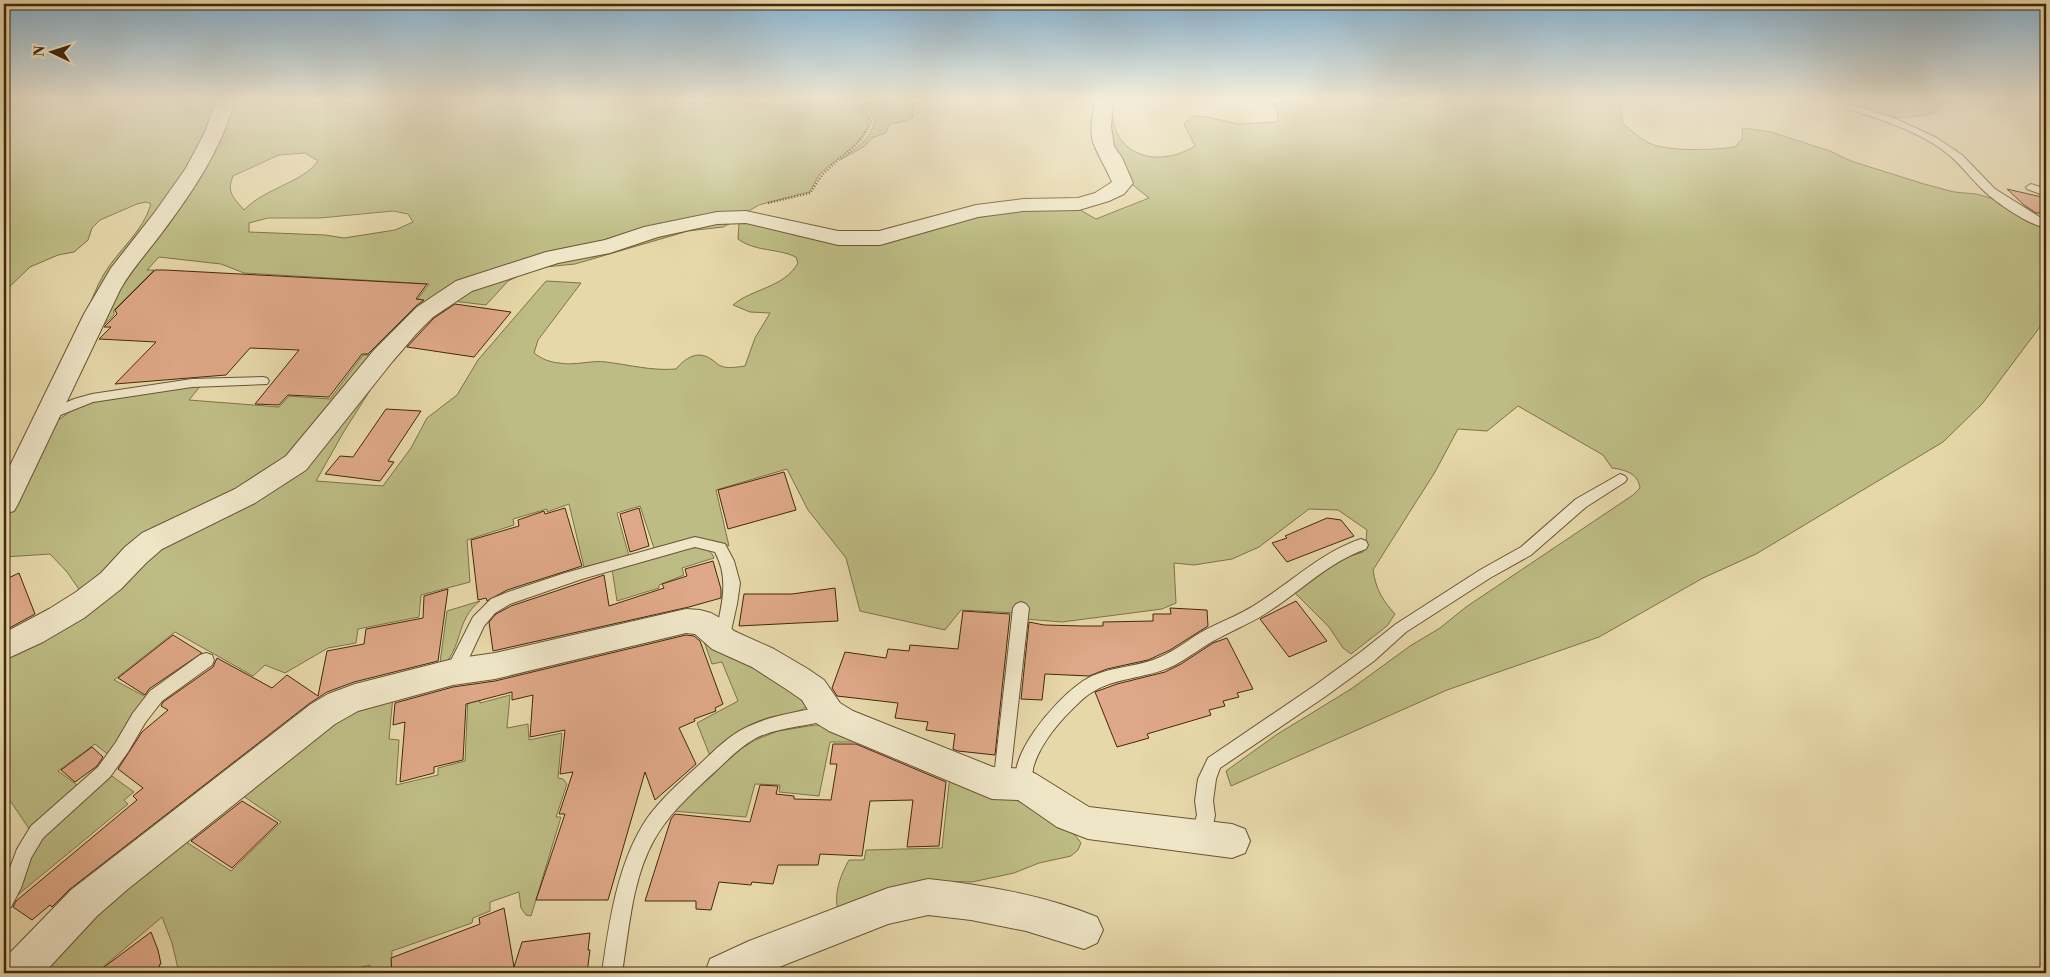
<svg xmlns="http://www.w3.org/2000/svg" width="2050" height="977" viewBox="0 0 2050 977" font-family="'Libre Bodoni',serif">
  <rect width="100%" height="100%" fill="#e7d8aa"/>
  <filter id="stains"><feTurbulence type="fractalNoise" baseFrequency=".004" numOctaves="4"/><feColorMatrix values="0 0 0 0 .2 0 0 0 0 .09 0 0 0 0 .02 0 0 0 .5 -.17"/></filter>
  <radialGradient id="worn" r=".72"><stop offset=".6" stop-color="#630" stop-opacity="0"/><stop offset="1" stop-color="#630" stop-opacity=".3"/></radialGradient>
  <g fill="#bdbc84" stroke="#807248" fill-rule="evenodd">
    <path d="M4 100H219L218 108 202 145 87 310C93 298 97 285 104 274 118 250 143 232 151 204L146 202 137 204 100 220 92 228 88 240 74 252 58 255 30 267 4 292Z"/>
    <path d="M231 100H857L868 121C865 146 835 157 819 175 815 180 814 187 809 192L759 205 747 212 717 216 445 296 294 461 83 595 67 572 50 554 4 557V524L53 424 76 407 89 403 202 384 189 400 279 407 289 396 330 399 363 355H375L429 284 244 273 221 264 159 257 147 270H154L114 310V315L102 327 95 339 109 306 230 106ZM305 153 318 161C302 183 265 188 244 210 234 198 226 193 233 176L279 155ZM393 211 408 214 413 222 395 230 344 238 325 235 249 232V223L268 218H320Z"/>
    <path d="M863 100H912L913 117 906 121 889 124 886 133 874 137 863 147 840 160C855 148 871 141 875 120Z"/>
    <path d="M1110 100H1113C1106 153 1154 171 1195 146L1184 124 1192 116 1207 117 1238 124 1278 122 1277 111 1271 100H1636H1627L1620 108 1623 124C1631 130 1640 138 1649 143 1668 152 1714 150 1735 147L1742 139 1743 128 1771 132 1830 151 1851 161 1924 184 1954 192 1976 194 1998 200 2046 228V319L1982 404 1943 442 1756 554 1703 578 1599 637 1447 690 1231 786 1226 771 1276 735 1351 689 1410 646 1440 628 1466 607 1633 495 1640 488C1638 473 1625 470 1612 468L1603 455 1518 406 1487 431 1458 429 1435 472 1373 570C1376 589 1382 600 1395 614L1387 626 1351 654 1343 648 1329 627 1295 593 1322 569 1347 557 1363 552 1367 544 1366 541 1367 530 1338 510 1309 509 1259 547 1232 559 1194 565 1174 563 1176 603 1162 609 1062 622 1025 619 1017 613 961 610 945 630 860 611 846 558 808 510 787 469 716 490 729 546C704 534 680 542 654 548L640 506 617 513 629 556 584 567 569 504 547 512V509L513 519 514 525 467 540 470 582 421 595 419 617 358 629 356 643 328 648 285 673 265 665 253 676 175 632 114 680 148 698 110 756 95 744 58 771 80 787 30 830 11 802 4 795V651L46 631 140 554 279 480 381 373 343 433 316 481 383 486 411 448 427 418 457 395 478 360 546 281 581 283 538 340 534 353C542 359 549 362 559 363 574 366 591 360 606 362 630 365 652 371 676 369 685 358 698 350 711 359 715 361 717 365 721 366 728 369 737 367 745 366L755 338 770 313 750 312 733 305C753 288 784 288 798 263L796 257C778 248 755 252 738 239L739 224 743 219 835 240 977 213 1075 207 1096 219 1149 198 1129 182 1108 145 1107 108Z"/>
    <path d="M1862 100H1967L1968 102C1961 104 1955 101 1948 102 1941 103 1939 111 1932 113 1915 119 1868 122 1862 100Z"/>
    <path d="M696 223 729 224 723 227 688 231 575 264 535 268 508 281 486 305 453 301 436 319 425 317 465 288Z"/>
    <path d="M696 546C704 549 711 549 714 558L682 568 684 575 659 585V588L617 601 612 569Z"/>
    <path d="M480 601C454 621 465 647 439 670L447 611Z"/>
    <path d="M701 633 810 703C799 716 783 713 767 718 744 726 726 737 710 756L697 723 738 701 722 662 712 664Z"/>
    <path d="M479 693 480 703 510 695 507 728 528 724 529 740 562 733 558 778 563 779 567 784 556 817H561L531 916 526 915 521 908 519 892 490 902V911L473 918 472 923 392 951 391 973H369L370 965 339 973H179L172 943 162 917 96 973H36L40 966 177 836 231 871 281 822 236 791 333 715 393 696 389 739 399 740 396 785 438 775V768L465 761 468 696Z"/>
    <path d="M815 725 831 726 875 742H830L819 796 779 792 780 785 755 784 746 817 672 811 714 774 731 755 755 740 778 731Z"/>
    <path d="M109 774 134 792 124 800 128 804 14 898 32 852 44 835Z"/>
    <path d="M950 775C983 788 1062 812 1081 843L1078 850 1071 856 1039 863 1014 873 972 882 938 881 845 911 837 906C835 890 841 874 849 860H864L866 850 942 848Z"/>
  </g>
  <g fill="#dfa888" stroke="#42280d">
    <path d="M2007 189 2046 198V213H2036L2024 205Z"/>
    <path d="M155 270H165L427 284 416 299 424 300 416 306 368 354H362L329 397 288 395 279 405 255 404 299 350 250 348 226 375 115 384 156 342 99 339 111 327H104L117 314 115 310Z"/>
    <path d="M455 304 511 312 474 357 407 347 434 318Z"/>
    <path d="M386 409 421 411 388 461 394 462 380 481 325 474 340 456 353 457Z"/>
    <path d="M784 472 796 510 728 529 718 490Z"/>
    <path d="M565 508 582 566 507 590 487 601 486 598 478 600 471 540 519 526 518 520 544 511 545 514Z"/>
    <path d="M639 508 649 546 630 552 620 514Z"/>
    <path d="M1327 518 1341 520 1354 536 1287 562 1272 543 1287 538 1285 536Z"/>
    <path d="M713 561 721 589V598L689 607 493 651 489 622 496 614 511 606 604 575 609 606 664 588 662 584 687 576 685 569Z"/>
    <path d="M19 573 35 614 4 631V580Z"/>
    <path d="M835 588 838 621 739 626 744 594H792Z"/>
    <path d="M448 589 438 661 354 682 327 692 310 703 70 889 52 907 50 905 32 920 13 907 16 901 137 800 133 796 143 788 118 769 142 732 168 710 161 706 163 702 213 667 217 658 272 688 287 675 318 696 327 651 364 644 366 629 423 618 424 596Z"/>
    <path d="M1296 601 1327 641 1289 657 1260 619Z"/>
    <path d="M1170 608 1207 610 1208 626 1170 650 1148 660 1107 669 1089 676 1045 674 1042 700 1021 699 1029 622 1044 625 1082 626H1103V622L1153 621V614H1171Z"/>
    <path d="M963 611 1010 614 995 755 958 751 953 749 955 734 926 730 928 722 895 718 898 703 837 696 832 688 845 652 886 658 888 649 909 651 910 645 958 649Z"/>
    <path d="M173 635 202 653 149 689 145 695 118 678Z"/>
    <path d="M686 635 694 636 700 641 723 704 715 708 716 711 694 719 695 721 679 728 696 764 655 800 645 772 608 900H536L565 814H559L573 772 560 774 565 730 530 737 533 695 512 700V692L466 704 463 760 434 767V773L400 782 405 722 393 725 395 703 453 687 495 681Z"/>
    <path d="M1227 638 1253 689 1237 693 1239 697 1223 701 1225 706 1209 710 1211 715 1147 734 1149 738 1117 747 1095 692 1117 684 1165 672 1181 664 1213 643Z"/>
    <path d="M833 744H856L946 782 939 846 907 847 913 800 870 801 862 856 820 854 818 865H778L773 884 752 882 751 885 719 882 711 910 696 909V901H645L671 819 675 814 750 822 760 785 778 786 776 794 794 796V799L831 800 837 764H830Z"/>
    <path d="M92 747 103 757 97 766 75 782 61 770Z"/>
    <path d="M242 801 278 823 232 868 191 841Z"/>
    <path d="M504 908 514 967 522 942 590 933 588 950H590L587 973H392L391 958 480 924 479 918Z"/>
    <path d="M151 932 158 950 161 964 159 965 162 973H96Z"/>
  </g>
  <g fill="none" stroke-linecap="round" stroke-linejoin="round">
    <g stroke="#6b5434" stroke-width="2">
      <g id="lane">
        <path d="M1850 104 1896 119 1937 138 1962 155 1995 189 2046 221V228C2027 224 1993 201 1979 186 1967 174 1958 161 1944 151 1916 130 1880 119 1847 109L1845 107Z"/>
        <path d="M2031 184 2046 189V196L2027 189 2026 187Z"/>
        <path d="M263 377 267 378 269 381 267 384 192 387 93 402 48 420 43 419 42 416 43 413 74 399 92 394 192 379Z"/>
        <path d="M1620 474 1625 476 1627 479 1625 482 1586 507 1531 555 1490 578 1406 632 1374 661 1326 696 1220 768 1216 779 1213 801 1215 815 1213 826 1205 842 1199 844 1193 842 1190 836 1197 815 1195 801 1198 779 1208 758 1314 686 1362 651 1396 624 1480 570 1521 547 1576 499Z"/>
        <path d="M695 537 725 544 734 561 740 583 737 604 728 644 723 645 718 644 715 639C720 608 731 582 715 552L695 547 684 550 582 579 510 604 495 613 484 626 469 658 459 677 453 679 447 677 445 672 473 617 491 599 508 592 565 573Z"/>
        <path d="M1361 539 1366 541 1368 545 1366 549C1329 562 1303 589 1271 610 1254 622 1235 629 1217 639 1203 646 1190 657 1175 665 1146 680 1110 676 1084 698 1065 715 1042 740 1034 765 1031 773 1034 782 1030 791L1024 793 1018 791C1003 759 1055 701 1079 684 1102 666 1132 669 1158 658 1176 651 1190 638 1207 629 1225 620 1244 613 1261 601 1295 579 1322 552 1361 539Z"/>
        <path d="M1021 602 1026 604 1029 608 1011 768C1008 779 1004 787 993 791L987 789 984 783 995 768 1013 608 1016 604Z"/>
        <path d="M206 653 212 655 214 660 212 665 162 701 145 723 128 752 110 777 43 838 31 858 21 888 11 907 4 910V884L17 849 31 826 98 767 116 742 133 713 150 691 200 655Z"/>
        <path d="M828 706 834 708 836 713 834 718C809 727 781 726 756 738 738 748 724 764 709 777 689 796 668 815 654 840 632 879 629 930 622 973H602C609 922 618 860 648 817 663 797 681 781 699 765 714 751 728 736 747 727 772 715 801 711 828 706Z"/>
      </g>
    </g>
    <g stroke="#6b5434" stroke-width="2">
      <g id="street">
        <path d="M217 100H235C221 150 192 193 161 234 147 253 131 270 120 290L18 504 14 511 4 514V478L84 314 111 268 155 212 186 168 204 134Z"/>
        <path d="M1095 100H1113L1111 127 1114 146 1122 158 1133 183 1124 194 1109 201 1079 210 1023 211 978 217 880 245H838L746 223 717 224 658 237 610 253 558 263 472 291 433 317 417 333 392 362 306 470 255 503 162 549 146 563 121 589 84 618 43 642 4 660V633L49 609 76 592 101 573 125 547 142 533 235 489 286 456 374 350 417 307 456 281 546 252 605 240 644 227 717 212 746 211 838 231H879L976 205 1023 199 1078 198 1095 193 1112 182C1107 170 1100 159 1095 147 1088 133 1093 115 1095 100Z"/>
        <path d="M686 609 700 610 711 613 720 618 734 631 774 649 808 669 824 680 840 703 853 711 993 767 1024 769 1036 774 1089 807 1232 824 1245 829 1250 841 1245 853 1232 858 1088 839 1057 827 1018 800 992 799 829 731 816 723 802 700 786 689 752 667 712 649 695 634 686 633 495 679 453 685 358 711 335 724 128 889 97 916 44 973H4V959L71 890 311 704 328 694 355 684 453 659 495 653Z"/>
        <path d="M928 879C985 885 1044 895 1097 917L1103 930 1097 943 1084 949 1026 931 971 920 928 915 888 924 764 973H705L710 959 749 941 888 888Z"/>
      </g>
    </g>
    <path stroke="#42280d" stroke-width="2.5" stroke-dasharray="1 2" stroke-linecap="butt" d="M768 203 810 193C815 187 818 179 824 173 841 155 862 146 871 121L860 100"/>
    <use href="#lane" fill="#efe6c8" fill-rule="evenodd"/>
    <use href="#street" fill="#efe6c8" fill-rule="evenodd"/>
  </g>
  <linearGradient id="sky" x2="0" y2="1"><stop stop-color="#89b5d4"/><stop offset="0.42" stop-color="#f4edd9"/><stop offset="1" stop-color="#f4edd9" stop-opacity="0"/></linearGradient>
  <rect width="2050" height="236" fill="url(#sky)"/>
  <rect width="2050" height="977" fill="none" stroke="#e7d8aa" stroke-width="20"/>
  <rect x="5" y="5" width="2040" height="967" fill="none" stroke="#42280d" stroke-width="2.5"/>
  <rect x="10" y="10" width="2030" height="957" fill="none" stroke="#42280d"/>
  <g transform="translate(52 52) rotate(274)" stroke="#efe6c8" stroke-width="4" paint-order="stroke">
  <path d="M0-4L9 19L0 12L-9 19Z" fill="#42280d"/>
  <text y="-8" font-size="14" font-weight="bold" text-anchor="middle" fill="#42280d">N</text>
  </g>
  <rect width="100%" height="100%" filter="url(#stains)"/>
  <rect width="100%" height="100%" fill="url(#worn)"/>
</svg>
